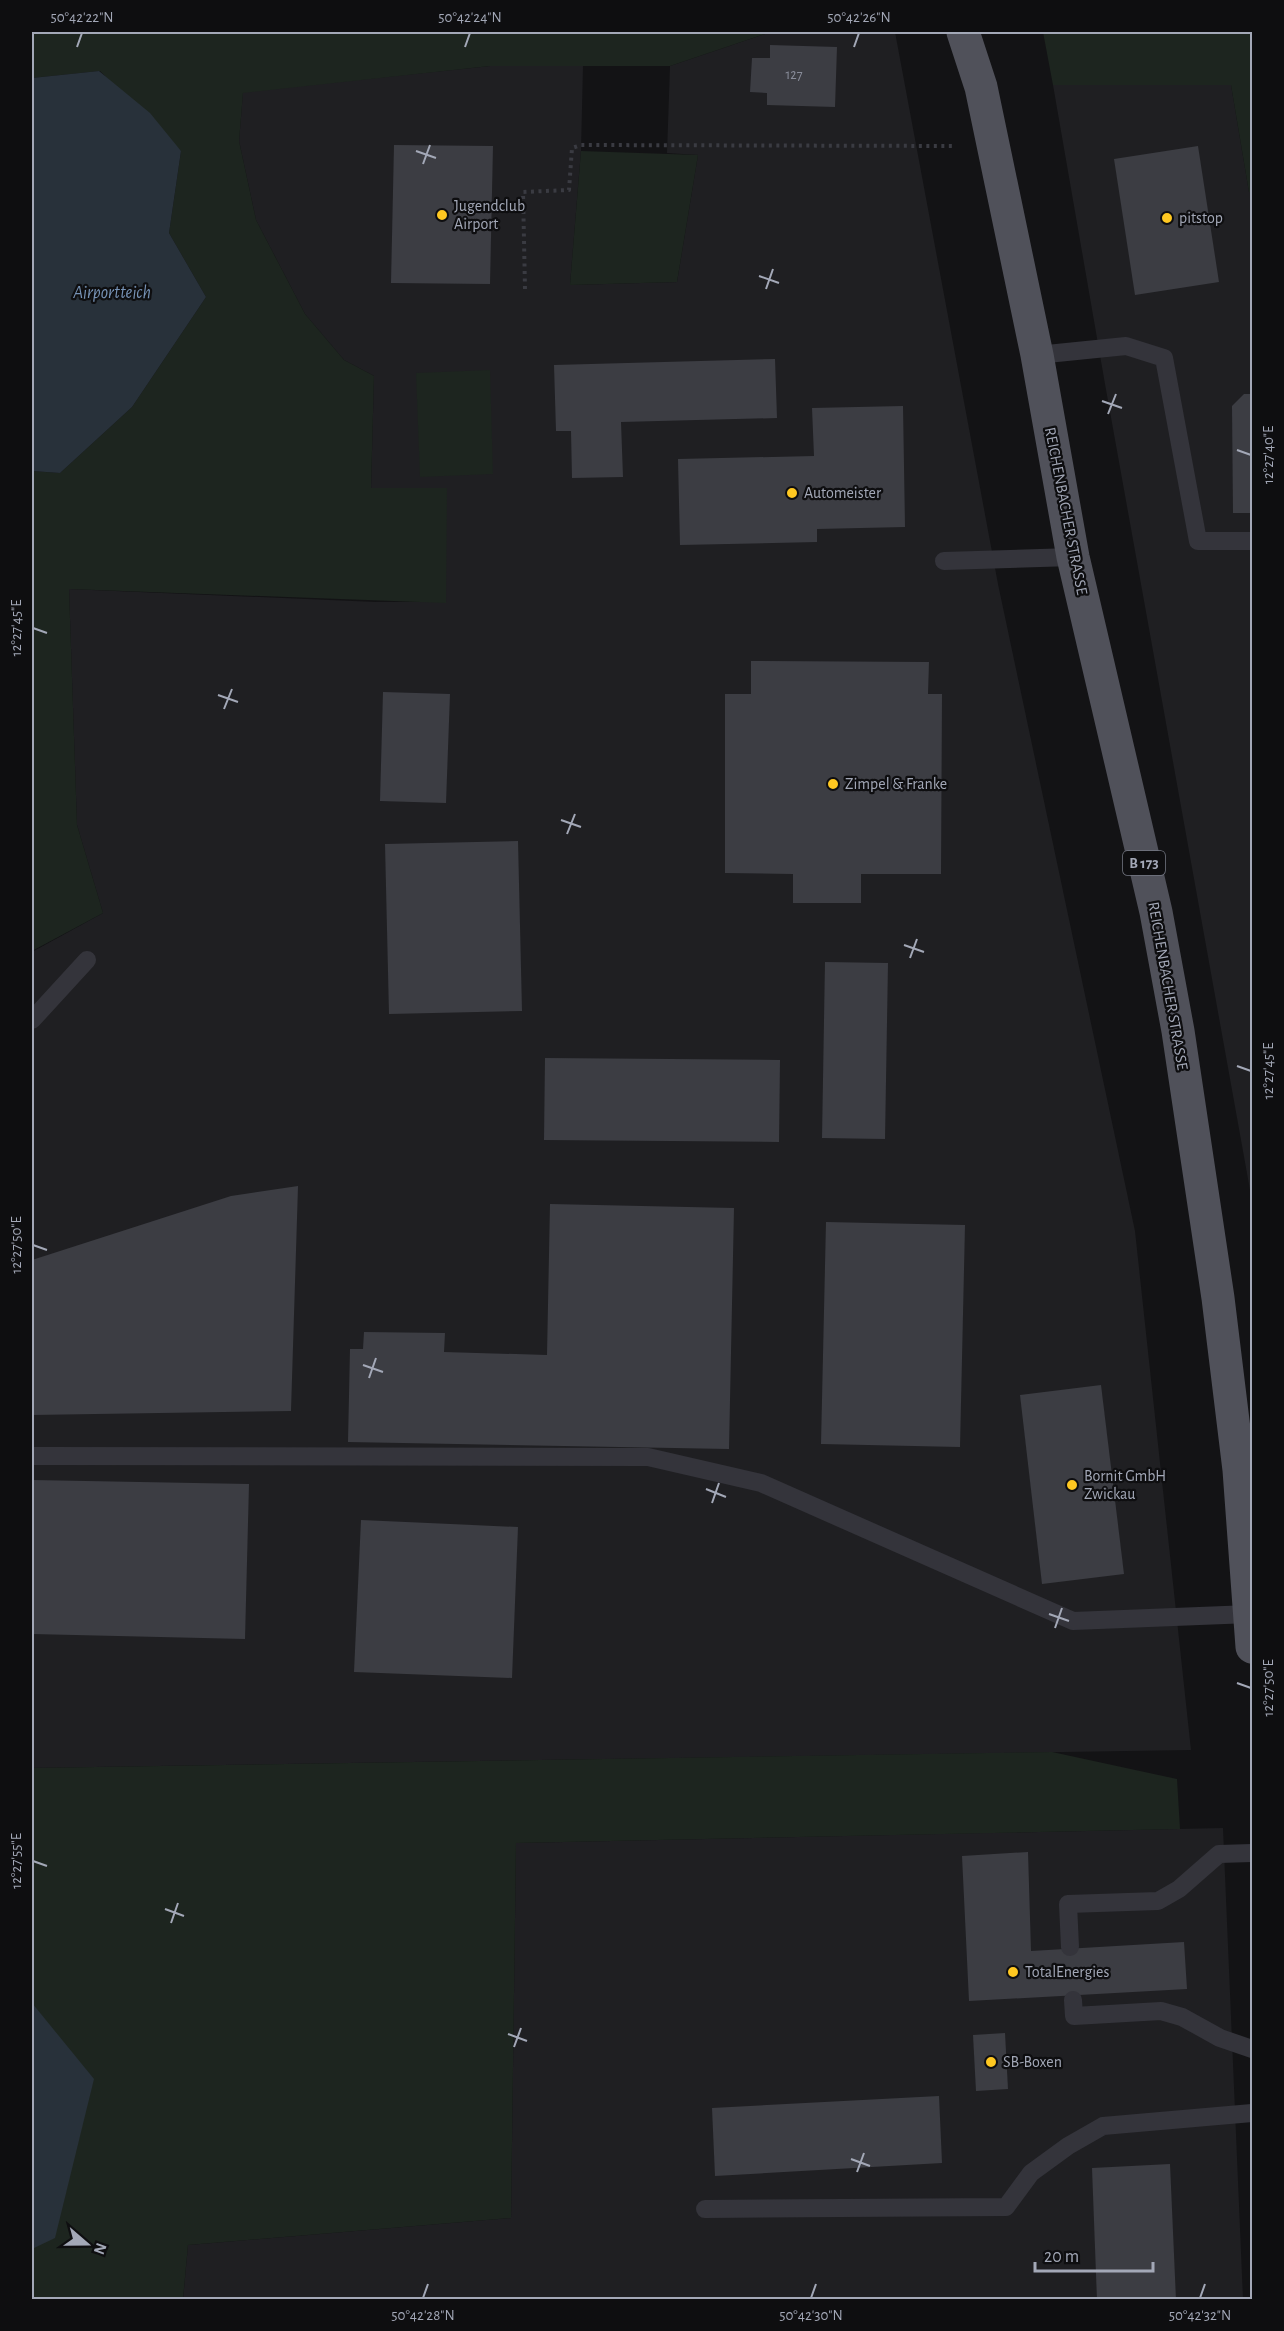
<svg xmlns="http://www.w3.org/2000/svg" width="1284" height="2331" viewBox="0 0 1284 2331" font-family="'Alegreya Sans',sans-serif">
  <rect width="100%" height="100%" fill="#131315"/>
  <g fill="#1f1f22">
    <path d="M771 32H895L998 584 1135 1231 1191 1750 32 1768V952L103 913 77 825 69 589 376 602H446L371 489 374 376 344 360 305 314 256 220 239 141 243 92 490 66H583L581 151 570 285 677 282 698 155 667 153 670 66Z"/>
    <path d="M1053 85H1231L1249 192H1252V1201L1105 384Z"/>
    <path d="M1223 1828 1243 2299 183 2300 188 2245 511 2218 516 1843Z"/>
  </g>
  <g fill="#1d251f">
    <path d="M32 32H771L670 66H490L243 93 239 141 256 220 305 314 344 360 374 376 371 488H447L446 603 69 589 77 825 103 913 32 951V471L60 473 132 407 206 297 169 233 181 151 100 71 32 78Z"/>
    <path d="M1043 32H1252V192H1249L1231 85H1053Z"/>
    <path d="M581 151 698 155 677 282 570 285Z"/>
    <path d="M490 370 493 474 420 477 416 373Z"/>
    <path d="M1052 1752 1177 1779 1180 1829 516 1843 511 2218 188 2245 183 2299H32V1768Z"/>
  </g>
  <g fill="#28313a">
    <path d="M99 71 150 113 181 151 169 233 206 297 132 407 60 473 32 471V78Z"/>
    <path d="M32 2003 94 2079 55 2238 32 2249Z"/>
  </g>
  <g fill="#3c3d43">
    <path d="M770 45 837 47 835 107 767 105V93L750 92 752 58H770Z"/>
    <path d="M394 145 493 146 490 284 391 283Z"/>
    <path d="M1198 146 1219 282 1135 295 1114 159Z"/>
    <path d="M775 359 777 418 621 422 623 477 572 478 571 431H556L554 365Z"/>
    <path d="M1244 394H1252V513H1233L1232 406Z"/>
    <path d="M903 406 905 527 817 529V542L680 545 678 459 814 456 812 408Z"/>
    <path d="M751 661 929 662 928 694H942L941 874H861V903H793V874L725 873V694H751Z"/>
    <path d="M383 692 450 694 446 803 380 801Z"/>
    <path d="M518 841 522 1011 389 1014 385 844Z"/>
    <path d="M825 962 888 963 885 1139 822 1138Z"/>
    <path d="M545 1058 780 1060 779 1142 544 1140Z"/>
    <path d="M298 1186 291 1411 32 1415V1260L231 1196Z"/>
    <path d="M550 1204 734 1208 729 1449 348 1442 350 1349H363L364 1332 445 1333 444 1352 547 1355Z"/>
    <path d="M826 1222 965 1225 960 1447 821 1444Z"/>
    <path d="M1101 1385 1124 1574 1042 1584 1020 1395Z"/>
    <path d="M32 1480 249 1484 245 1639 32 1634Z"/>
    <path d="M361 1520 518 1527 512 1678 354 1672Z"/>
    <path d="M1028 1852 1031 1951 1184 1942 1187 1989 969 2001 962 1856Z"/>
    <path d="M1005 2033 1008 2089 976 2091 973 2035Z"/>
    <path d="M939 2096 942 2163 715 2176 712 2108Z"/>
    <path d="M1170 2164 1176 2300H1097L1092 2168Z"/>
  </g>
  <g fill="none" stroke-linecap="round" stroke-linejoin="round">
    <path stroke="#3a3b42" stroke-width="4" stroke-dasharray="3 4.5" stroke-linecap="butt" d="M525 289 523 192 569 190 572 148 581 145 956 146"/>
    <g stroke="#34343b" stroke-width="18">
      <path d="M1037 355 1126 346 1164 358 1198 541H1252"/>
      <path d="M944 561 1073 557"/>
      <path d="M32 1020 87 960"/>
      <path d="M32 1456 648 1457 761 1483 1073 1621 1250 1614"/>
      <path d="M1070 1947 1068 1904 1158 1901 1179 1889 1219 1854 1252 1853"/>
      <path d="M1073 2000 1074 2016 1161 2011 1182 2017 1220 2038 1252 2049"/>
      <path d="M705 2209 1006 2207 1031 2173 1068 2146 1103 2126 1252 2113"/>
    </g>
    <path stroke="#50515a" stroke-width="33" d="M963 32 981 87 1037 355 1073 557 1156 912 1178 1031 1218 1298 1239 1470 1252 1647"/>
  </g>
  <path fill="none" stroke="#a3a8b7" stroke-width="2" d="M77 47 82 33M465 47 470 33M854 47 859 33M416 151 436 158M423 164 430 145M759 276 779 283M766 289 773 269M1102 401 1122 408M1108 414 1116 394M1237 450 1251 455M33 628 47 633M218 695 238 702M224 709 232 689M561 820 581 827M567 834 575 814M904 945 924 952M910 958 917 939M1237 1066 1251 1071M33 1245 47 1250M363 1365 383 1372M369 1378 376 1358M706 1489 726 1497M712 1503 719 1483M1049 1614 1069 1621M1055 1628 1062 1608M1237 1683 1251 1688M33 1861 47 1866M165 1909 184 1916M171 1923 178 1903M508 2034 527 2041M514 2047 521 2028M851 2159 870 2166M857 2172 864 2153M423 2298 428 2284M811 2298 816 2284M1200 2298 1205 2284"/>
  <g fill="#ffc821" stroke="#0e0e10" stroke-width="2">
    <circle cx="442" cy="215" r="6"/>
    <circle cx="1167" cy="218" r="6"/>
    <circle cx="792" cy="493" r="6"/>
    <circle cx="833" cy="784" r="6"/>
    <circle cx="1072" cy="1485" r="6"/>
    <circle cx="1013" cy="1972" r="6"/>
    <circle cx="991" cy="2062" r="6"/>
  </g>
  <g text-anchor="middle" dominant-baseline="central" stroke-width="4.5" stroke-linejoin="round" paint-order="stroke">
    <g font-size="14" fill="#898d9a">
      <text x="794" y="75">127</text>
    </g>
    <rect fill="#0e0e10" stroke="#767a85" stroke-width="1.5" x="1123" y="851" width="42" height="24" rx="4.5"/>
    <g font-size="15" font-weight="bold" fill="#a3a8b7">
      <text x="1144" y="863">B 173</text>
    </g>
    <g font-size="16" fill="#a3a8b7" stroke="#0e0e10" text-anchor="start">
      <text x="454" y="206">Jugendclub<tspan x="454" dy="18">Airport</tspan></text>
      <text x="1179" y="218">pitstop</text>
      <text x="804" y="493">Automeister</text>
      <text x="845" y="784">Zimpel &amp; Franke</text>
      <text x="1084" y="1476">Bornit GmbH<tspan x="1084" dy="18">Zwickau</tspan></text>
      <text x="1025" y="1972">TotalEnergies</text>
      <text x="1003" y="2062">SB-Boxen</text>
    </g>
    <g font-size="16" fill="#a3a8b7" stroke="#0e0e10">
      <text transform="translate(1066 511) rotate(79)">REICHENBACHER STRASSE</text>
      <text transform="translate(1168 986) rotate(80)">REICHENBACHER STRASSE</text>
    </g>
    <g font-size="18" font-style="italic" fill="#7793b6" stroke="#0e0e10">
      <text x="112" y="293">Airportteich</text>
    </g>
  </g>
  <rect width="1284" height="2331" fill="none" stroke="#0e0e10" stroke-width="66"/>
  <g transform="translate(87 2244) rotate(110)" stroke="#0e0e10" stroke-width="4.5" paint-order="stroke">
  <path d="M0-4.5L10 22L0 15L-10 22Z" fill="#a3a8b7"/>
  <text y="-9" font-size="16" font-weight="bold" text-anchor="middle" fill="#a3a8b7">N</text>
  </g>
  <path d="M1035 2262v9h118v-9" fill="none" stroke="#a3a8b7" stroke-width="3"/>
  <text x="1044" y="2262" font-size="18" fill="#a3a8b7" stroke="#0e0e10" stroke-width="4.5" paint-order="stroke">20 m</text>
  <rect x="33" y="33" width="1218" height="2265" fill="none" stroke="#a3a8b7" stroke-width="2"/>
  <g font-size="15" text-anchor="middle" fill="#a3a8b7">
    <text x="82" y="22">50°42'22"N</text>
    <text x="470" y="22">50°42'24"N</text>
    <text x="859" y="22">50°42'26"N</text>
    <text transform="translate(1268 455) rotate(-90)" y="5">12°27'40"E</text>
    <text transform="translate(16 628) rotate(-90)" y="5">12°27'45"E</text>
    <text transform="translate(1268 1071) rotate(-90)" y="5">12°27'45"E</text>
    <text transform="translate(16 1245) rotate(-90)" y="5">12°27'50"E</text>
    <text transform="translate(1268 1688) rotate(-90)" y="5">12°27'50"E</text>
    <text transform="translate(16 1861) rotate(-90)" y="5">12°27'55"E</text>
    <text x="423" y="2320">50°42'28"N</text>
    <text x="811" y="2320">50°42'30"N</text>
    <text x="1200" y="2320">50°42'32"N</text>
  </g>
</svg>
